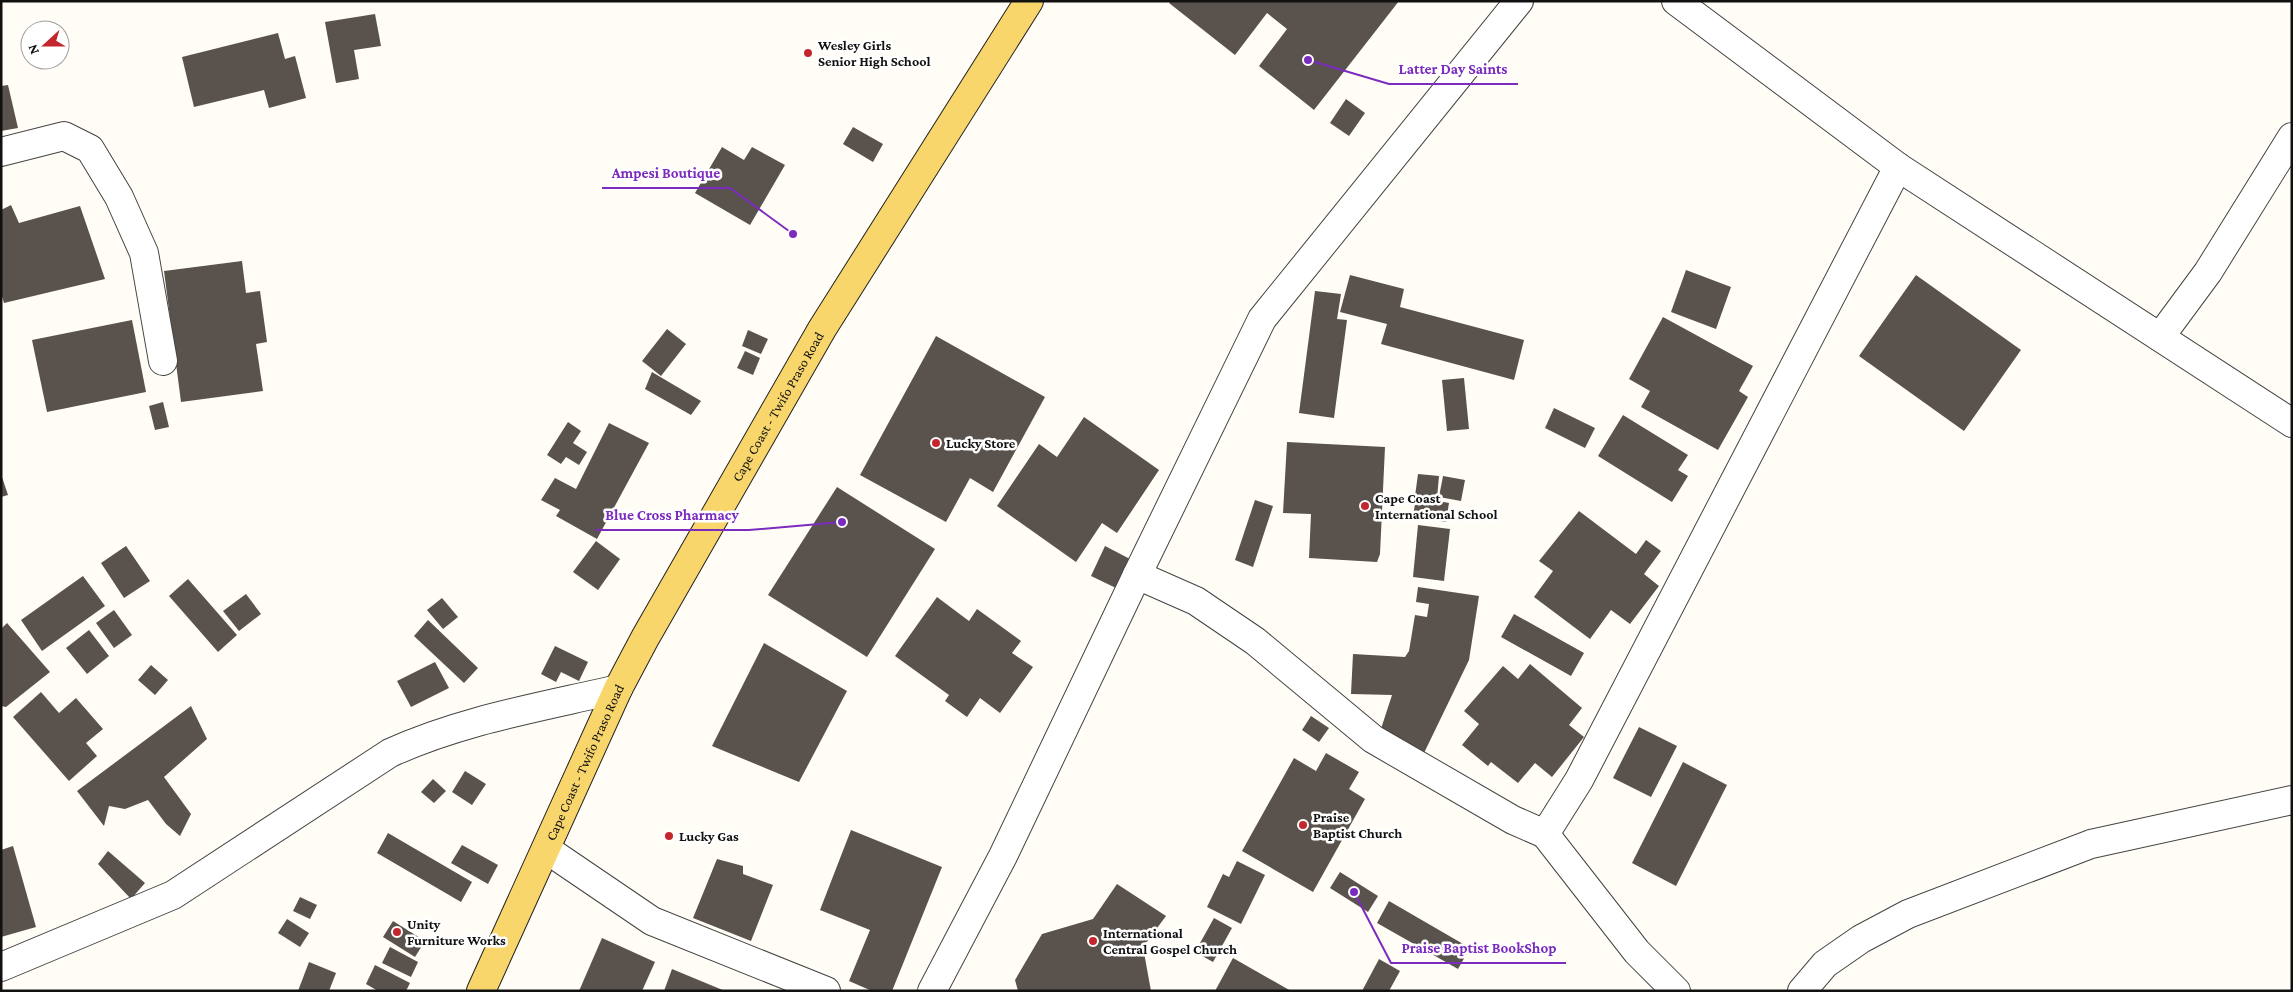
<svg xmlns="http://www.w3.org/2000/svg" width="2293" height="992" viewBox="0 0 2293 992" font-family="'Crimson Pro',serif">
  <rect width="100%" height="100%" fill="#fffdf5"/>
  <g fill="#5a524d">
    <path d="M1171 1H1399L1314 110 1259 66 1287 29 1267 13 1235 55 1169 3Z"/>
    <path d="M375 14 381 46 354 50 359 79 336 83 325 22Z"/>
    <path d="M278 33 285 59 295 56 306 98 269 108 264 90 194 107 182 57Z"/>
    <path d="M8 85 18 128 1 131V86Z"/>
    <path d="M1346 99 1365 113 1349 136 1330 123Z"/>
    <path d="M853 127 883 144 873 162 843 144Z"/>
    <path d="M722 147 744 160 752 147 785 165 750 225 695 193Z"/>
    <path d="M11 205 19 223 80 206 105 279 4 303 1 293V210Z"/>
    <path d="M242 261 246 293 260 291 267 342 256 344 263 391 181 402 164 271Z"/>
    <path d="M1686 270 1731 287 1716 329 1671 312Z"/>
    <path d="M1350 275 1404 289 1400 307 1524 340 1514 380 1381 344 1387 324 1340 312Z"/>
    <path d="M1916 275 2021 350 1964 431 1859 356Z"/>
    <path d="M1315 291 1341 294 1337 319 1347 320 1334 418 1299 413Z"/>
    <path d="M1663 317 1753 366 1739 391 1748 397 1718 450 1641 407 1650 391 1629 379Z"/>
    <path d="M132 320 146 392 47 412 32 340Z"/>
    <path d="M667 329 686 344 661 376 642 361Z"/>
    <path d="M748 330 768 339 761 354 742 346Z"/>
    <path d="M936 336 1045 397 993 492 970 478 946 522 860 475Z"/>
    <path d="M745 351 760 358 753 375 737 368Z"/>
    <path d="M652 372 701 401 691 415 645 389Z"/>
    <path d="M1464 378 1469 429 1447 431 1442 380Z"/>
    <path d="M163 402 169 427 155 430 149 406Z"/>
    <path d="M1554 408 1595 428 1585 448 1545 428Z"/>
    <path d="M1623 415 1688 455 1678 470 1688 476 1672 502 1598 456Z"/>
    <path d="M1084 417 1159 470 1117 533 1102 523 1076 562 997 506 1039 444 1057 457Z"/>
    <path d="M568 422 581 431 573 443 587 452 579 465 566 457 561 464 547 455Z"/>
    <path d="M609 423 649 443 597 539 556 516 560 510 541 500 555 478 576 489Z"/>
    <path d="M1287 442 1385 447 1380 554 1377 562 1309 558 1311 514 1283 513Z"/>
    <path d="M1 474 8 495 1 497Z"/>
    <path d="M1418 474 1439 476 1437 498 1415 496Z"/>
    <path d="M1443 476 1465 480 1461 501 1439 497Z"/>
    <path d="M837 487 935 549 867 657 768 595Z"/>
    <path d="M1416 497 1449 503 1446 522 1413 517Z"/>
    <path d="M1255 500 1273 506 1253 567 1235 560Z"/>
    <path d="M1579 511 1636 554 1646 540 1661 551 1644 574 1659 586 1630 624 1611 610 1590 639 1534 597 1553 571 1539 561Z"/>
    <path d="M1418 525 1450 529 1444 581 1413 577Z"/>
    <path d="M596 541 620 559 598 590 573 572Z"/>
    <path d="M126 546 150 581 124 598 101 563Z"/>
    <path d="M1105 546 1130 559 1116 588 1091 576Z"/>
    <path d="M83 576 105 606 42 651 21 620Z"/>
    <path d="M188 579 237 635 218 652 169 596Z"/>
    <path d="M1418 587 1479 596 1469 660 1424 753 1379 735 1392 695 1351 694 1353 654 1405 657 1409 651 1415 615 1427 617 1429 604 1416 602Z"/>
    <path d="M246 594 261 614 239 631 223 611Z"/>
    <path d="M937 597 969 621 977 609 1021 641 1012 653 1033 667 1000 713 980 698 967 717 945 701 949 695 895 656Z"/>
    <path d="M442 598 458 617 443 629 427 610Z"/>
    <path d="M114 610 132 635 114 648 96 623Z"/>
    <path d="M1514 614 1584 653 1571 676 1501 637Z"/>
    <path d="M428 620 478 668 464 683 414 636Z"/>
    <path d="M7 623 50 672 6 707 1 706V629Z"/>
    <path d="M89 630 109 656 87 674 66 648Z"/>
    <path d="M764 643 847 691 799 782 712 746Z"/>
    <path d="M555 646 588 662 579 681 561 672 556 682 541 674Z"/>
    <path d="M435 662 449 688 411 707 397 681Z"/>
    <path d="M1530 664 1582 708 1569 725 1584 737 1552 777 1535 763 1518 783 1491 762 1488 766 1462 745 1479 724 1464 711 1503 666 1518 679Z"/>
    <path d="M151 665 168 680 155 695 138 680Z"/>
    <path d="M41 692 59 713 76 698 103 729 86 743 97 756 69 781 13 717Z"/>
    <path d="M191 706 207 739 164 777 191 814 180 836 166 824 148 800 125 809 109 806 104 826 77 791Z"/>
    <path d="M1311 716 1329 728 1319 742 1302 730Z"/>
    <path d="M1639 727 1677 746 1651 797 1613 778Z"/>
    <path d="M1326 753 1359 772 1349 789 1365 799 1313 892 1242 851 1294 758 1316 771Z"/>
    <path d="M1683 762 1727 785 1676 886 1632 863Z"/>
    <path d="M465 771 486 784 472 805 452 792Z"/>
    <path d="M433 779 446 791 434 803 421 792Z"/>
    <path d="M851 830 942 867 892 991H872L849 981 870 930 820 910Z"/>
    <path d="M388 833 472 882 461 902 377 853Z"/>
    <path d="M462 845 498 865 488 884 451 863Z"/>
    <path d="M13 846 36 927 1 937V850Z"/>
    <path d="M108 851 145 883 131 899 98 864Z"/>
    <path d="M717 859 743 866V874L773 885 751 941 693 918Z"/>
    <path d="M1237 861 1265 875 1241 924 1207 907 1223 874 1229 877Z"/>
    <path d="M1340 872 1378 896 1368 912 1330 888Z"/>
    <path d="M1117 884 1166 916 1143 947 1151 991H1018L1015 980 1042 934 1093 919Z"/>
    <path d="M300 897 317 905 310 919 293 911Z"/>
    <path d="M1389 901 1470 948 1458 969 1377 923Z"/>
    <path d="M1214 918 1232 928 1213 962 1195 952Z"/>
    <path d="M287 919 309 933 300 947 278 933Z"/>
    <path d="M393 921 425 941 415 957 383 937Z"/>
    <path d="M602 938 655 962 642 991H579Z"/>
    <path d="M390 947 418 962 411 977 382 963Z"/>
    <path d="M1233 958 1291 991H1215Z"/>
    <path d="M1379 959 1400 971 1389 991H1362Z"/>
    <path d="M309 962 336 973 329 991H298Z"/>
    <path d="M375 965 410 983 406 991H378L366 984Z"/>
    <path d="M672 969 725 991H664Z"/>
  </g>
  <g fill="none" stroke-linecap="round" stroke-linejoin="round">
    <g stroke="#444" stroke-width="30">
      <g id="minor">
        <path d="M1676 1 1898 167 2292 423"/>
        <path d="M1 152 64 136 90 149 119 197 144 253 163 361"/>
        <path d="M2160 337 2208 272 2292 137"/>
        <path d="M1137 575 1196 601 1255 641 1373 739 1513 820 1545 834 1579 780 1898 167"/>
        <path d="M1545 834 1637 952 1676 991"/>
        <path d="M546 849 652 921 826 991"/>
        <path d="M1 967 173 895 390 753C462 720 541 707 618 689"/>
        <path d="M932 991 1003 856 1137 575 1262 319 1519 1"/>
        <path d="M1802 991 1825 964 1861 939 1908 914 2091 844 2292 800"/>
      </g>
    </g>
    <g stroke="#222" stroke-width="30">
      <g id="major">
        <path id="s1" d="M481 991 618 689 645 638 822 329 1029 1"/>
      </g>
    </g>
    <use href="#minor" stroke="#fff" stroke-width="28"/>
    <use href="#major" stroke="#f9d66b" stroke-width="28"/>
  </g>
  <g fill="#c4262e" stroke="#fff" stroke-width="2">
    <circle cx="808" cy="53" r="5"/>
    <circle cx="936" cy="443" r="5"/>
    <circle cx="1365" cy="506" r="5"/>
    <circle cx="1303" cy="825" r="5"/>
    <circle cx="669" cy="836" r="5"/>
    <circle cx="397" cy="932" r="5"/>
    <circle cx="1093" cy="941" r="5"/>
  </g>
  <g text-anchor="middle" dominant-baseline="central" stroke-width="5" stroke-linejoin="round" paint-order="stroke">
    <g font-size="14" font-weight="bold" fill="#111" stroke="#fff" text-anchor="start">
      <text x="818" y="45">Wesley Girls<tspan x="818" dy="16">Senior High School</tspan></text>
      <text x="946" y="443">Lucky Store</text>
      <text x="1375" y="498">Cape Coast<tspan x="1375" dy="16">International School</tspan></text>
      <text x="1313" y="817">Praise<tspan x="1313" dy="16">Baptist Church</tspan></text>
      <text x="679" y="836">Lucky Gas</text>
      <text x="407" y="924">Unity<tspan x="407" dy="16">Furniture Works</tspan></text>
      <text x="1103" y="933">International<tspan x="1103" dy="16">Central Gospel Church</tspan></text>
    </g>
    <g font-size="14" fill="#111" stroke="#fff">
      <text stroke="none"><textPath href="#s1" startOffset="656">Cape Coast - Twifo Praso Road</textPath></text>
      <text stroke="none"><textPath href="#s1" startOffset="251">Cape Coast - Twifo Praso Road</textPath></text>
    </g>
  </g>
  <path fill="none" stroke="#7b2cbf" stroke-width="2" d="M1308 60L1389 84H1518M793 234L730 188H602M842 522L749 530H595M1354 892L1391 963H1566"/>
  <g fill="#7b2cbf" stroke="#fff" stroke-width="2">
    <circle cx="1308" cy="60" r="5"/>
    <circle cx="793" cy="234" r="5"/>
    <circle cx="842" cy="522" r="5"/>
    <circle cx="1354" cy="892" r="5"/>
  </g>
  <g font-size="15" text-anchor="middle" font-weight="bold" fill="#7b2cbf" stroke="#fff" stroke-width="5" stroke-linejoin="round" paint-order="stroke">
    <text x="1453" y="74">Latter Day Saints</text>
    <text x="666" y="178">Ampesi Boutique</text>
    <text x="672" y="520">Blue Cross Pharmacy</text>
    <text x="1479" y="953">Praise Baptist BookShop</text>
  </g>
  <rect width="2293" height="992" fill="none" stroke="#111111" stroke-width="5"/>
  <g transform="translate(45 45) rotate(249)"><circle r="24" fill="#ffffff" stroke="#a0a0a0"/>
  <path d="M0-4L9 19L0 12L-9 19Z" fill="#c4262e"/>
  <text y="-8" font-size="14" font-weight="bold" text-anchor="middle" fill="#111111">N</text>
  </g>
</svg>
